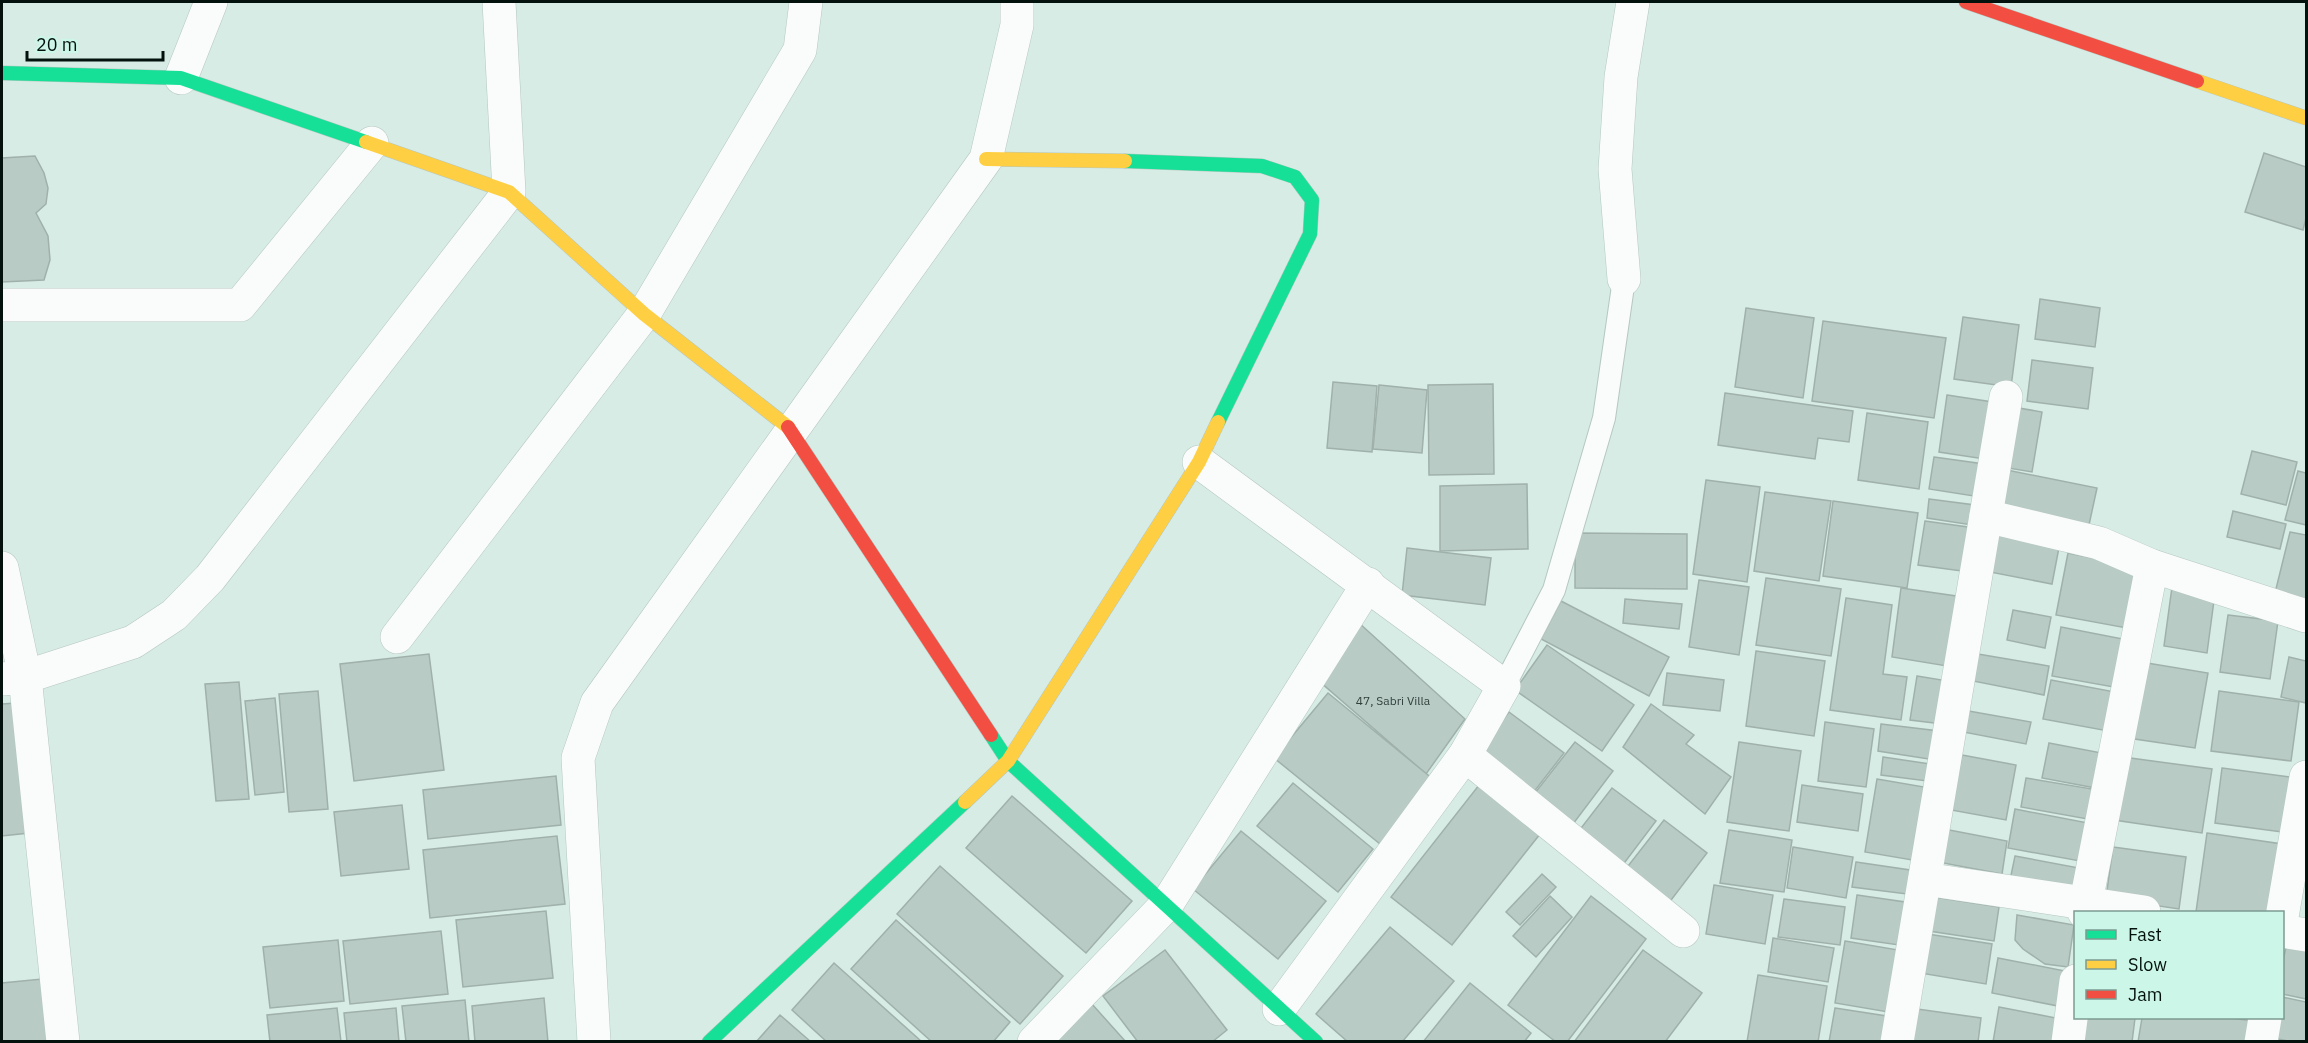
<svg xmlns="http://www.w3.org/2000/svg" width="2308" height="1043" viewBox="0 0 2308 1043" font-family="'IBM Plex Sans',sans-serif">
  <rect width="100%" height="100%" fill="#d6ece4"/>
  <g fill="#b9cbc5" stroke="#a0b1ab" stroke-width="1.5">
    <path d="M2264 153 2306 167V218L2303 230 2245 212Z"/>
    <path d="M35 156 44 173 48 188 46 204 36 213 48 236 50 260 44 280 2 282V158Z"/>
    <path d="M2040 299 2100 308 2095 347 2035 339Z"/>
    <path d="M1746 308 1814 318 1803 398 1735 387Z"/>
    <path d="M1963 317 2019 325 2011 387 1954 379Z"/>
    <path d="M1823 321 1946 338 1934 418 1812 401Z"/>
    <path d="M2032 360 2093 368 2088 409 2027 401Z"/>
    <path d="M1333 382 1377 386 1372 452 1327 448Z"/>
    <path d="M1493 384 1494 474 1429 475 1428 385Z"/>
    <path d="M1379 385 1427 390 1422 453 1373 449Z"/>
    <path d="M1725 393 1853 411 1849 442 1818 438 1815 459 1718 445Z"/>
    <path d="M1947 395 1999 403 1991 460 1939 452Z"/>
    <path d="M2013 407 2042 412 2032 472 2002 467Z"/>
    <path d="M1867 413 1928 422 1919 489 1858 480Z"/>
    <path d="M2252 451 2297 462 2286 505 2241 494Z"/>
    <path d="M1934 457 1984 464 1980 497 1929 489Z"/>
    <path d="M2002 469 2097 488 2087 534 1992 515Z"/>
    <path d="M2298 471 2306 473V525L2285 520Z"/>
    <path d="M1706 480 1760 487 1747 582 1693 574Z"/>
    <path d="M1527 484 1528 549 1440 551V486Z"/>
    <path d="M1765 492 1831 501 1819 581 1754 571Z"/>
    <path d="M1929 499 1975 505 1972 525 1927 518Z"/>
    <path d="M1833 501 1918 513 1907 588 1823 576Z"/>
    <path d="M2233 511 2286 524 2280 549 2227 537Z"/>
    <path d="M1925 521 1975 528 1969 572 1918 565Z"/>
    <path d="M1999 525 2061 537 2052 584 1990 572Z"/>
    <path d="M2290 532 2306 535V601L2275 593Z"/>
    <path d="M1575 533 1687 534V589L1575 588Z"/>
    <path d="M1407 548 1491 558 1485 605 1402 595Z"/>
    <path d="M2068 553 2144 568 2132 629 2056 615Z"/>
    <path d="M1766 578 1841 589 1831 656 1756 645Z"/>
    <path d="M1699 580 1749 587 1739 655 1689 647Z"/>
    <path d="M2172 587 2215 593 2207 653 2164 646Z"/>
    <path d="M1901 588 1963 597 1953 667 1892 657Z"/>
    <path d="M1846 598 1892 605 1883 674 1907 677 1901 720 1830 710Z"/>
    <path d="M1625 599 1682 604 1679 629 1623 623Z"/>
    <path d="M1561 601 1669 657 1649 696 1541 639Z"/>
    <path d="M2013 610 2051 617 2045 648 2007 640Z"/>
    <path d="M2228 615 2278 621 2270 679 2220 672Z"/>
    <path d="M1359 623 1465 719 1426 774 1319 681Z"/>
    <path d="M2061 627 2128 640 2119 688 2052 676Z"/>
    <path d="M1547 645 1634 705 1602 751 1515 690Z"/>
    <path d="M1756 651 1825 661 1814 736 1746 726Z"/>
    <path d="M429 654 444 770 354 781 340 664Z"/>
    <path d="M1978 654 2049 666 2044 695 1973 681Z"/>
    <path d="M2289 657 2306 661V703L2281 697Z"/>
    <path d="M2141 662 2208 673 2195 748 2128 738Z"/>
    <path d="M1667 673 1724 680 1720 711 1663 705Z"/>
    <path d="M1917 676 1948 681 1942 724 1910 720Z"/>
    <path d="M2051 680 2115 692 2108 731 2043 719Z"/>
    <path d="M239 682 249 799 216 801 205 684Z"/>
    <path d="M318 691 328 809 289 812 279 694Z"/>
    <path d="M2219 691 2299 702 2291 761 2211 751Z"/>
    <path d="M1328 693 1439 784 1385 848 1274 758Z"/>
    <path d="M275 698 284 792 255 795 245 701Z"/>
    <path d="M16 703 29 833 2 836V704Z"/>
    <path d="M1651 704 1694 735 1686 744 1731 777 1705 814 1623 747Z"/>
    <path d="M1963 710 2031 722 2026 744 1958 731Z"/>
    <path d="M1509 712 1564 753 1533 793 1478 752Z"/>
    <path d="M1825 722 1874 729 1866 787 1818 781Z"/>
    <path d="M1881 724 1939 731 1935 760 1878 751Z"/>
    <path d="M1575 742 1613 771 1570 828 1531 798Z"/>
    <path d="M1739 742 1801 751 1789 831 1727 822Z"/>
    <path d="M2049 743 2107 754 2101 789 2042 778Z"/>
    <path d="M1962 755 2016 765 2006 820 1951 810Z"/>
    <path d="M1883 757 1937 765 1935 782 1881 775Z"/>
    <path d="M2123 757 2212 769 2202 833 2114 820Z"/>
    <path d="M2222 768 2298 778 2290 833 2215 823Z"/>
    <path d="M556 776 561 825 428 839 423 790Z"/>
    <path d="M2026 778 2098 790 2093 820 2021 807Z"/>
    <path d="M1877 779 1930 788 1918 861 1865 852Z"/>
    <path d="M1483 780 1544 829 1452 945 1391 897Z"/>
    <path d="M1293 783 1373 849 1338 892 1257 826Z"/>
    <path d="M1802 785 1863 794 1858 831 1797 822Z"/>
    <path d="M1612 788 1656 821 1622 866 1578 832Z"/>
    <path d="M1012 796 1132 901 1086 953 966 848Z"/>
    <path d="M402 805 409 869 341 876 334 812Z"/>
    <path d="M2015 809 2088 823 2080 861 2008 848Z"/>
    <path d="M1664 820 1707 853 1665 908 1621 875Z"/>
    <path d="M1944 829 2007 841 2002 874 1938 862Z"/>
    <path d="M1729 830 1792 840 1784 892 1720 883Z"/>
    <path d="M1241 831 1326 901 1278 959 1193 889Z"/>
    <path d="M2207 833 2282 844 2273 912H2196Z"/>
    <path d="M557 836 565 904 430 918 423 850Z"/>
    <path d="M1793 847 1853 857 1846 898 1787 888Z"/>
    <path d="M2113 847 2186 857 2179 909 2106 898Z"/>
    <path d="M2015 856 2079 868 2073 897 2009 885Z"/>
    <path d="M1856 862 1910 870 1907 894 1852 887Z"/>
    <path d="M940 866 1063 976 1020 1024 897 914Z"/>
    <path d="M1542 874 1556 887 1520 925 1506 912Z"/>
    <path d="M1714 885 1773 895 1765 944 1706 934Z"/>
    <path d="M1857 895 1905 902 1899 945 1851 938Z"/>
    <path d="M1550 896 1572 917 1536 957 1513 936Z"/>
    <path d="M1591 896 1646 939 1567 1042H1556L1508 1005Z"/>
    <path d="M1934 897 1999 907 1994 941 1929 931Z"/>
    <path d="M1784 899 1845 907 1840 945 1778 937Z"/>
    <path d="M546 911 553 978 463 987 456 920Z"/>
    <path d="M2017 915 2074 925 2068 967 2045 964 2023 949 2015 940Z"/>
    <path d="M896 920 1010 1022 993 1042H932L851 969Z"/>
    <path d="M1390 927 1454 981 1402 1042H1348L1316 1014Z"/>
    <path d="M441 931 448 994 350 1004 343 941Z"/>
    <path d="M1921 933 1992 944 1986 984 1914 972Z"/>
    <path d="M1773 938 1834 948 1828 982 1768 972Z"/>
    <path d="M2288 939 2306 943V999L2282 994V965Z"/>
    <path d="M338 940 344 1001 270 1008 263 947Z"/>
    <path d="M1845 941 1904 951 1894 1013 1835 1003Z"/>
    <path d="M1165 950 1227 1030 1212 1042H1138L1103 996Z"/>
    <path d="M1643 950 1702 993 1665 1042H1574Z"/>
    <path d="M1998 958 2065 971 2058 1006 1992 993Z"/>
    <path d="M834 963 922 1042H827L792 1010Z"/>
    <path d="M1758 975 1827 986 1818 1042H1747Z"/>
    <path d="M42 979 48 1042H2V983Z"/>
    <path d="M1470 983 1531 1033 1524 1042H1423Z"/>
    <path d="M2282 997 2306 1002V1042H2293L2268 1037 2272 1018H2282Z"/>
    <path d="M544 998 548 1042H475L472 1006Z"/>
    <path d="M465 1000 469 1042H406L402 1006Z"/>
    <path d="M1091 1003 1126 1042H1049Z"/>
    <path d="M1999 1007 2056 1018 2052 1042H1993Z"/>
    <path d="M337 1008 341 1042H270L267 1015Z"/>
    <path d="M396 1008 399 1042H347L344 1013Z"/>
    <path d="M1835 1008 1893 1017 1889 1042H1829Z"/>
    <path d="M1910 1008 1981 1018 1978 1042H1906Z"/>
    <path d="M780 1015 811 1042H756Z"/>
    <path d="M2076 1018H2135L2132 1042H2073Z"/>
    <path d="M2142 1018H2230L2254 1021 2251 1042H2138Z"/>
  </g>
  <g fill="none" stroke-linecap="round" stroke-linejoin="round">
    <g stroke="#b6c7c1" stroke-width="24">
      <path id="lane" d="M1504 686 1554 590 1604 418 1624 279"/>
    </g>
    <g stroke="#b6c7c1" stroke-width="34">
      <g id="street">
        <path d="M181 78 211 2"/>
        <path d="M1624 279 1615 169 1621 77 1633 2"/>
        <path d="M2 305H240L372 143"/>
        <path d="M1199 462 1504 686 1465 755 1279 1009"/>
        <path d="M1986 516 2099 543 2152 566 2306 616"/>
        <path d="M2 568 25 677 63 1042"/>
        <path d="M397 637 644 314 800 50 806 2"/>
        <path d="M2 679 25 677 133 642 174 615 210 578 509 192 499 2"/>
        <path d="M1465 755 1683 931"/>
        <path d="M1925 879 2144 912"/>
        <path d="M2084 912 2152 566"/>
        <path d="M2282 917 2306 777"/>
        <path d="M2282 931 2306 935"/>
        <path d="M594 1042 578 758 597 703 986 159 1017 25V2"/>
        <path d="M1034 1042 1167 904 1368 584"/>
        <path d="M1897 1042 2006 397"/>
        <path d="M2068 1042 2076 981"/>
        <path d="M2261 1042 2265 1018"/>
      </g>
    </g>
    <g stroke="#b6c7c1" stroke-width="15">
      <g id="fast">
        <path d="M2 73 181 78 366 142"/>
        <path d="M1125 161 1262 166 1295 177 1312 200 1310 234 1218 422"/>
        <path d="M991 735 1008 761 1316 1042"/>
        <path d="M709 1042 965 802"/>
      </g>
    </g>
    <g stroke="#b6c7c1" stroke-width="15">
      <g id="slow">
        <path d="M2197 81 2306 118"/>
        <path d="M366 142 509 192 644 314 788 427"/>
        <path d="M986 159 1125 161"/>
        <path d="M965 802 1008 761 1199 462 1218 422"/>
      </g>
    </g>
    <g stroke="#b6c7c1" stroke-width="15">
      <g id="jam">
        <path d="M1966 2 2197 81"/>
        <path d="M788 427 991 735"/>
      </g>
    </g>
    <use href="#lane" stroke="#f9fcfb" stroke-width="22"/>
    <use href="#street" stroke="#f9fcfb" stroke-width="33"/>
    <use href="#fast" stroke="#16e098" stroke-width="14"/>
    <use href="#slow" stroke="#ffcf43" stroke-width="14"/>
    <use href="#jam" stroke="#f24e42" stroke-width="14"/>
  </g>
  <g text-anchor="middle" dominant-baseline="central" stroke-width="6" stroke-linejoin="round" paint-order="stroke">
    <g font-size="12" fill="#31403c">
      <text x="1393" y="700">47, Sabri Villa</text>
    </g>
  </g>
  <rect width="2308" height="1043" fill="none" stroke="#04120e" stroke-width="6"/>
  <rect x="2074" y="911" width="210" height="108" fill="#ccf6e8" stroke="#7c9b91" stroke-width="1.5"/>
  <rect x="2086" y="930" width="30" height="9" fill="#16e098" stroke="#7c9b91" stroke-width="1.5"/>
  <text x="2128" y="941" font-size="18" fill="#04120e">Fast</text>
  <rect x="2086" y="960" width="30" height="9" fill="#ffcf43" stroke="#7c9b91" stroke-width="1.5"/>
  <text x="2128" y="971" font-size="18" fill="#04120e">Slow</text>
  <rect x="2086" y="990" width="30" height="9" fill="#f24e42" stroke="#7c9b91" stroke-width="1.5"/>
  <text x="2128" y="1001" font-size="18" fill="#04120e">Jam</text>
  <path d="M27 51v9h136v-9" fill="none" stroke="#04120e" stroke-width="3"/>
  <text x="36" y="51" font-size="18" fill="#04120e" stroke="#ccf6e8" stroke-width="4.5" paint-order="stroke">20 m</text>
</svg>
